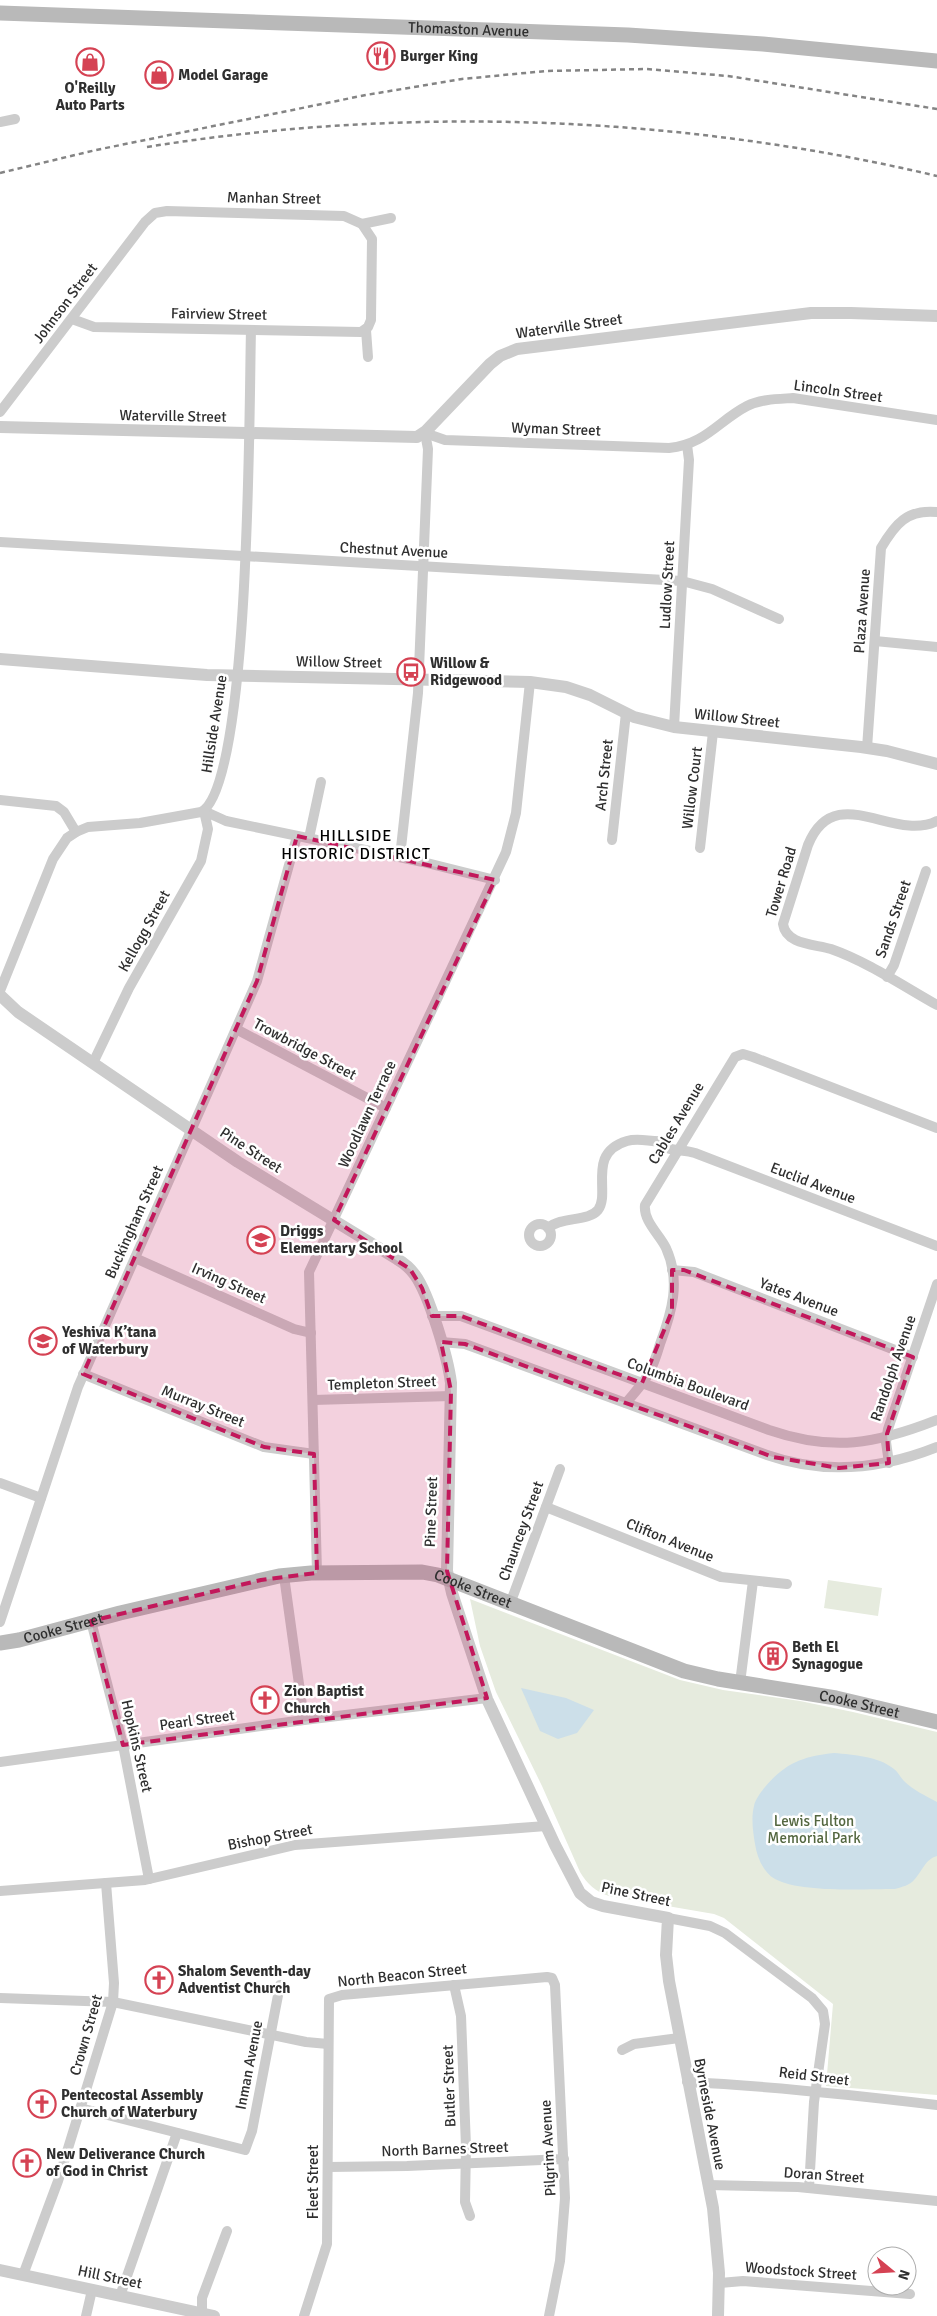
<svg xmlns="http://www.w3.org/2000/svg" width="937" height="2316" viewBox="0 0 937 2316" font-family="Signika,sans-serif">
  <rect width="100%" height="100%" fill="#fff"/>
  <g fill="#e6ebde">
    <path d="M828 1580 882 1588 878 1616 824 1608Z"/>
    <path d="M470 1599 680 1680 723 1690 800 1701 853 1712 937 1732V2095L826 2086 833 2004 724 1918 714 1914 609 1896C596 1892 587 1884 580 1872L542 1786 496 1692 480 1646Z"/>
  </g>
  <g fill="#ccdfe9">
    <path d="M521 1688 566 1698 594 1710 577 1733 558 1739 540 1731Z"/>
    <path d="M834 1753C854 1755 878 1756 894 1769 898 1772 900 1777 904 1781 913 1790 926 1796 937 1802V1856C925 1859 922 1872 914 1880 910 1885 902 1887 895 1889 865 1889 801 1893 775 1879 763 1872 757 1857 755 1844 753 1832 751 1818 754 1806 755 1800 761 1792 765 1787 785 1763 804 1756 834 1753Z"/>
  </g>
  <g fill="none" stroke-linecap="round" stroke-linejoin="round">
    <g stroke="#ccc" stroke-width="10">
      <path d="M0 122 15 119"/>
      <path d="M362 224 391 218"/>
      <path d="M366 330 368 357"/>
      <path d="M0 412 145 222 155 213 167 211 344 216 362 224 372 239 371 320 368 327 361 332 94 327 72 319"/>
      <path d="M425 433 445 440 669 448C706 444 718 421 747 406 761 399 778 399 793 398L937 420"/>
      <path d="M0 542 682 581 712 589 779 619"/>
      <path d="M875 641 937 647"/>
      <path d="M674 727 689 460 687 445"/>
      <path d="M867 748 881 548C895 524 907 509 937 512"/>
      <path d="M0 800 56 806 64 812 76 832"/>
      <path d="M204 811 226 821 423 862 495 880"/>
      <path d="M937 821C893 843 835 779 808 845L783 924C786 945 815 944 831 949 868 962 903 986 937 1005"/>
      <path d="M309 838 321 782"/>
      <path d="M612 840 626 713"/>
      <path d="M700 848 713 732"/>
      <path d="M400 857 418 693 428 449 425 433"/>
      <path d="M887 977 894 965 926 871"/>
      <path d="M0 991 53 859 67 838 76 832 88 827 140 823 201 812C251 787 249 398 251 330"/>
      <path d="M236 1029 386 1108"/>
      <path d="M93 1063 129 988 201 861 208 829 204 811"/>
      <path d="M658 1142C667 1152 681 1149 695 1153L937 1246"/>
      <circle cx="540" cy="1235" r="11"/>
      <path d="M548 1228C562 1216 588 1222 598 1210 611 1193 586 1153 627 1141 640 1137 652 1143 665 1141"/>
      <path d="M135 1258 294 1329 311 1333"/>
      <path d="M672 1270 694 1272 913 1357"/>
      <path d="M432 1316H461L769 1430C833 1452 876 1444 937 1420"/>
      <path d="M441 1342 465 1344 767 1455C824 1475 882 1469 937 1447"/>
      <path d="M83 1374 264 1447 314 1454"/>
      <path d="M313 1400 451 1396"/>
      <path d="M626 1403C634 1393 643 1384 649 1373 654 1364 657 1354 660 1344 672 1312 681 1281 666 1248 660 1235 643 1221 645 1205L735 1057 743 1054 753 1057 937 1128"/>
      <path d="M889 1463 886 1442 888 1429 937 1284"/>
      <path d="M0 1483 41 1498"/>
      <path d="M546 1507 721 1577 787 1584"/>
      <path d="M317 1573 309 1272 506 852 516 813 530 682"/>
      <path d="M284 1576 304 1720"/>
      <path d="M510 1604 560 1469"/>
      <path d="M91 1621 123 1745 149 1879"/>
      <path d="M0 1622 78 1387 257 981 297 836"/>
      <path d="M740 1683 753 1581"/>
      <path d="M0 1762 304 1720 487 1698"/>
      <path d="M0 1891 145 1880 295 1845 546 1826"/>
      <path d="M668 1918 710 1926 725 1933 812 1998 823 2011 825 2024 814 2102 809 2188"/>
      <path d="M454 1985 461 2016 466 2147 465 2202 470 2216"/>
      <path d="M0 1998 113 2002 306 2042 328 2044"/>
      <path d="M622 2050 634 2044 679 2038"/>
      <path d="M687 2082C771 2086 854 2095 937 2105"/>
      <path d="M80 2108 245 2150 252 2131 280 1985"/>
      <path d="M328 2167 407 2166 564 2159"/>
      <path d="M708 2185 798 2187 937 2201"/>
      <path d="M23 2275 58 2181 113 2002 114 1983 106 1883"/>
      <path d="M720 2283 743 2281 910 2294"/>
      <path d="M120 2296 177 2133"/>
      <path d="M86 2316 92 2290"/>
      <path d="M202 2316V2298L227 2231"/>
      <path d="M304 2316 327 2244 329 1999 342 1995 547 1977 552 1978 555 1985 565 2198 560 2261 549 2316"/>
    </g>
    <g stroke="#ccc" stroke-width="12">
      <path d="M0 427 417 437 426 431 490 364 500 356 517 349 811 313H851L937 316"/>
      <path d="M0 659 207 675 530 682 566 687 590 695 634 717 674 727 861 747 887 751 937 764"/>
      <path d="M0 995 18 1012 238 1162 397 1259C404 1263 410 1268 415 1275 429 1294 448 1358 451 1383L447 1571 452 1593 487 1699 555 1845 580 1893 591 1902 603 1906 668 1918 666 1955 669 1981 713 2208 719 2273 718 2316"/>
      <path d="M0 2270 214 2316"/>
    </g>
    <g stroke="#b9b9b9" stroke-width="15">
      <path id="s1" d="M0 13 628 35 763 44 937 61"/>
      <path id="s2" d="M0 1643 19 1640 120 1613 279 1576 311 1573 422 1572 438 1575 684 1671 718 1679 836 1698 937 1722"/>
    </g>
    <g stroke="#848484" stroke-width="2.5" stroke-dasharray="5 4" stroke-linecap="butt">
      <path d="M147 147C407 105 680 115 937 176"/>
      <path d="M0 173 96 150 366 95 462 79 546 71 647 69 728 76 937 109"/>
    </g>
  </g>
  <path fill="#c2185b" fill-opacity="0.2" stroke="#c2185b" stroke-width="4" stroke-dasharray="10 6" stroke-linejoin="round" d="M297 836 495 880 334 1220 410 1269 422 1288 432 1316H461L642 1383 672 1311V1270H684L913 1357 887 1434 889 1463 839 1468 773 1457 465 1344 441 1342 451 1391 447 1571 487 1698 123 1745 91 1621 261 1580 317 1573 314 1454 264 1447 83 1374 257 981Z"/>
  <defs>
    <g id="restaurant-ring" transform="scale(1.4375)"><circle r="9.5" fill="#fff" stroke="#d54253" stroke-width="1.5"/><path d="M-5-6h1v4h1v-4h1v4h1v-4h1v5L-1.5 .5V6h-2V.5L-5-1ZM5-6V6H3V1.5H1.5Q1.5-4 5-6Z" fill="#d54253"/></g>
    <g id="shop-ring" transform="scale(1.4375)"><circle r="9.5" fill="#fff" stroke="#d54253" stroke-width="1.5"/><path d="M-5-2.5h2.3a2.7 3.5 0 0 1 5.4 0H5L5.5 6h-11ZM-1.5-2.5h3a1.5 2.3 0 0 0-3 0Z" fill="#d54253"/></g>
    <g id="bus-ring" transform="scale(1.4375)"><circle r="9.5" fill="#fff" stroke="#d54253" stroke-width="1.5"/><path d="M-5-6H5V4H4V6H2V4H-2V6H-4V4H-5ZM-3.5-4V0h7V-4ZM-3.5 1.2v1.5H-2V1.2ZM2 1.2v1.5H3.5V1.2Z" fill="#d54253"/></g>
    <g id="school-ring" transform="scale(1.4375)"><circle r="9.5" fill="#fff" stroke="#d54253" stroke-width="1.5"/><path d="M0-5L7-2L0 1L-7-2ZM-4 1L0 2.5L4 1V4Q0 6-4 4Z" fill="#d54253"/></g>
    <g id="building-ring" transform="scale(1.4375)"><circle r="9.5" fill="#fff" stroke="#d54253" stroke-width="1.5"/><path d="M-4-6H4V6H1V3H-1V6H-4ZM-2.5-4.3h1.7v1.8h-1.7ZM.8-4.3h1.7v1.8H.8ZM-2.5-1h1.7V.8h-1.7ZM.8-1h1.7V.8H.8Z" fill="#d54253"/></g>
    <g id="church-ring" transform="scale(1.4375)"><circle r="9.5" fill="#fff" stroke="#d54253" stroke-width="1.5"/><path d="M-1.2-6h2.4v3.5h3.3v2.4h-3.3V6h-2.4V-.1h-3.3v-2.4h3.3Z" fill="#d54253"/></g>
  </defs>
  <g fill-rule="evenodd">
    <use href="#restaurant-ring" x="381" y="56"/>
    <use href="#shop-ring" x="90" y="62"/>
    <use href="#shop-ring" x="159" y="75"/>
    <use href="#bus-ring" x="411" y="672"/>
    <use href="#school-ring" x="261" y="1240"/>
    <use href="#school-ring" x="43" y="1341"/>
    <use href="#building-ring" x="773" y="1656"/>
    <use href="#church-ring" x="265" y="1700"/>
    <use href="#church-ring" x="159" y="1980"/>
    <use href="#church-ring" x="42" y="2104"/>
    <use href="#church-ring" x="27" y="2163"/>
  </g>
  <g text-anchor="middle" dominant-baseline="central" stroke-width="5" stroke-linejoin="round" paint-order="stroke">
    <g font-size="15" fill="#2f2f2f" stroke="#fff">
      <text stroke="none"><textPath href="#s1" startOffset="469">Thomaston Avenue</textPath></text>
      <text transform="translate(274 198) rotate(1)">Manhan Street</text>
      <text transform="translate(65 303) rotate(-53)">Johnson Street</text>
      <text transform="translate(219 314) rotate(1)">Fairview Street</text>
      <text transform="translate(569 326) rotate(-8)">Waterville Street</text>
      <text transform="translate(838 391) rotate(8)">Lincoln Street</text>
      <text transform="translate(173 416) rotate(1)">Waterville Street</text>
      <text transform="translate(556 429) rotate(2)">Wyman Street</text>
      <text transform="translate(394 550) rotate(3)">Chestnut Avenue</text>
      <text transform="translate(667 585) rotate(-87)">Ludlow Street</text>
      <text transform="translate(862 611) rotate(-86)">Plaza Avenue</text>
      <text transform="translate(339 662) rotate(1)">Willow Street</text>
      <text transform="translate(737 718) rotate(6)">Willow Street</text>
      <text transform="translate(214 724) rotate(-81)">Hillside Avenue</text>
      <text transform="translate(604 775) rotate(-84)">Arch Street</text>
      <text transform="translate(692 788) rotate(-83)">Willow Court</text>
      <text transform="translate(781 882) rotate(-73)">Tower Road</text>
      <text transform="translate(893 919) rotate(-71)">Sands Street</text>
      <text transform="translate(144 931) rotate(-61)">Kellogg Street</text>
      <text transform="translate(305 1049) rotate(28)">Trowbridge Street</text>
      <text transform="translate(367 1114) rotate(-65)">Woodlawn Terrace</text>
      <text transform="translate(676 1123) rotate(-59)">Cables Avenue</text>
      <text transform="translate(251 1150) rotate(33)">Pine Street</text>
      <text transform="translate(813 1183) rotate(21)">Euclid Avenue</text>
      <text transform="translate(134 1222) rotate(-66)">Buckingham Street</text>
      <text transform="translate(229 1283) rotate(24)">Irving Street</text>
      <text transform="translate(799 1297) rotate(21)">Yates Avenue</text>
      <text transform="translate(893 1368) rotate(-71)">Randolph Avenue</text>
      <text transform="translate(382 1383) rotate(-2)">Templeton Street</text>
      <text transform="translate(688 1384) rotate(20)">Columbia Boulevard</text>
      <text transform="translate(203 1406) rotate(22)">Murray Street</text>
      <text transform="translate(431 1512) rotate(-88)">Pine Street</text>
      <text transform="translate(521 1531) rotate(-70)">Chauncey Street</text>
      <text transform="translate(670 1540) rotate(22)">Clifton Avenue</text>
      <text stroke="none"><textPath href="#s2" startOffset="484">Cooke Street</textPath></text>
      <text stroke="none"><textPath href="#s2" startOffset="65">Cooke Street</textPath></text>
      <text stroke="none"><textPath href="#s2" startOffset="889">Cooke Street</textPath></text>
      <text transform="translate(197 1720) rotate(-8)">Pearl Street</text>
      <text transform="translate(137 1746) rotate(77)">Hopkins Street</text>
      <text transform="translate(270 1837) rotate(-11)">Bishop Street</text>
      <text transform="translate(636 1894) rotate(12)">Pine Street</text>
      <text transform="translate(402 1975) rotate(-6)">North Beacon Street</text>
      <text transform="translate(86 2035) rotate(-74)">Crown Street</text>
      <text transform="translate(249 2065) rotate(-79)">Inman Avenue</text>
      <text transform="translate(814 2076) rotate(7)">Reid Street</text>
      <text transform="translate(449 2086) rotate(-92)">Butler Street</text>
      <text transform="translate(710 2114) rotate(79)">Byrneside Avenue</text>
      <text transform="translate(548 2148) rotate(-93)">Pilgrim Avenue</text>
      <text transform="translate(445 2149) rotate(-2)">North Barnes Street</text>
      <text transform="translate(824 2175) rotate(4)">Doran Street</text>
      <text transform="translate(313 2182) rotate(-90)">Fleet Street</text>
      <text transform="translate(801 2271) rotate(4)">Woodstock Street</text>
      <text transform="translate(110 2277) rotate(12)">Hill Street</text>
    </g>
    <g font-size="15" font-weight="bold" fill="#2f2f2f" stroke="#fff" text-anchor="start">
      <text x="400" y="56">Burger King</text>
      <text x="178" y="75">Model Garage</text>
      <text x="90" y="88" text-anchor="middle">O'Reilly<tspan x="90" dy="17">Auto Parts</tspan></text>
      <text x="430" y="663">Willow &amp;<tspan x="430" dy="17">Ridgewood</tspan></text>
      <text x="280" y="1231">Driggs<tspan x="280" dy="17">Elementary School</tspan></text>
      <text x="62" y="1332">Yeshiva K’tana<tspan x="62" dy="17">of Waterbury</tspan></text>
      <text x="792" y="1647">Beth El<tspan x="792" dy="17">Synagogue</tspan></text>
      <text x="284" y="1691">Zion Baptist<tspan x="284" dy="17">Church</tspan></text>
      <text x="178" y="1971">Shalom Seventh-day<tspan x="178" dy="17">Adventist Church</tspan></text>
      <text x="61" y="2095">Pentecostal Assembly<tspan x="61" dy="17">Church of Waterbury</tspan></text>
      <text x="46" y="2154">New Deliverance Church<tspan x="46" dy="17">of God in Christ</tspan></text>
    </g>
    <g font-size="15" fill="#546740" stroke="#fff">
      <text x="814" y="1821">Lewis Fulton<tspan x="814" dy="17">Memorial Park</tspan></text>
    </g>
    <g font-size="16" letter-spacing="1" fill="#000" stroke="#fff">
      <text x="356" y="836">HILLSIDE<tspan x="356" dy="18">HISTORIC DISTRICT</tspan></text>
    </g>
  </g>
  <g transform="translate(892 2271) rotate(108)"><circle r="24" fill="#ffffff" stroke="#acacac"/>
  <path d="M0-4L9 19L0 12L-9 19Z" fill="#d54253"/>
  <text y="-8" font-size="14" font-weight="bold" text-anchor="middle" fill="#2f2f2f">N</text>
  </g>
</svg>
